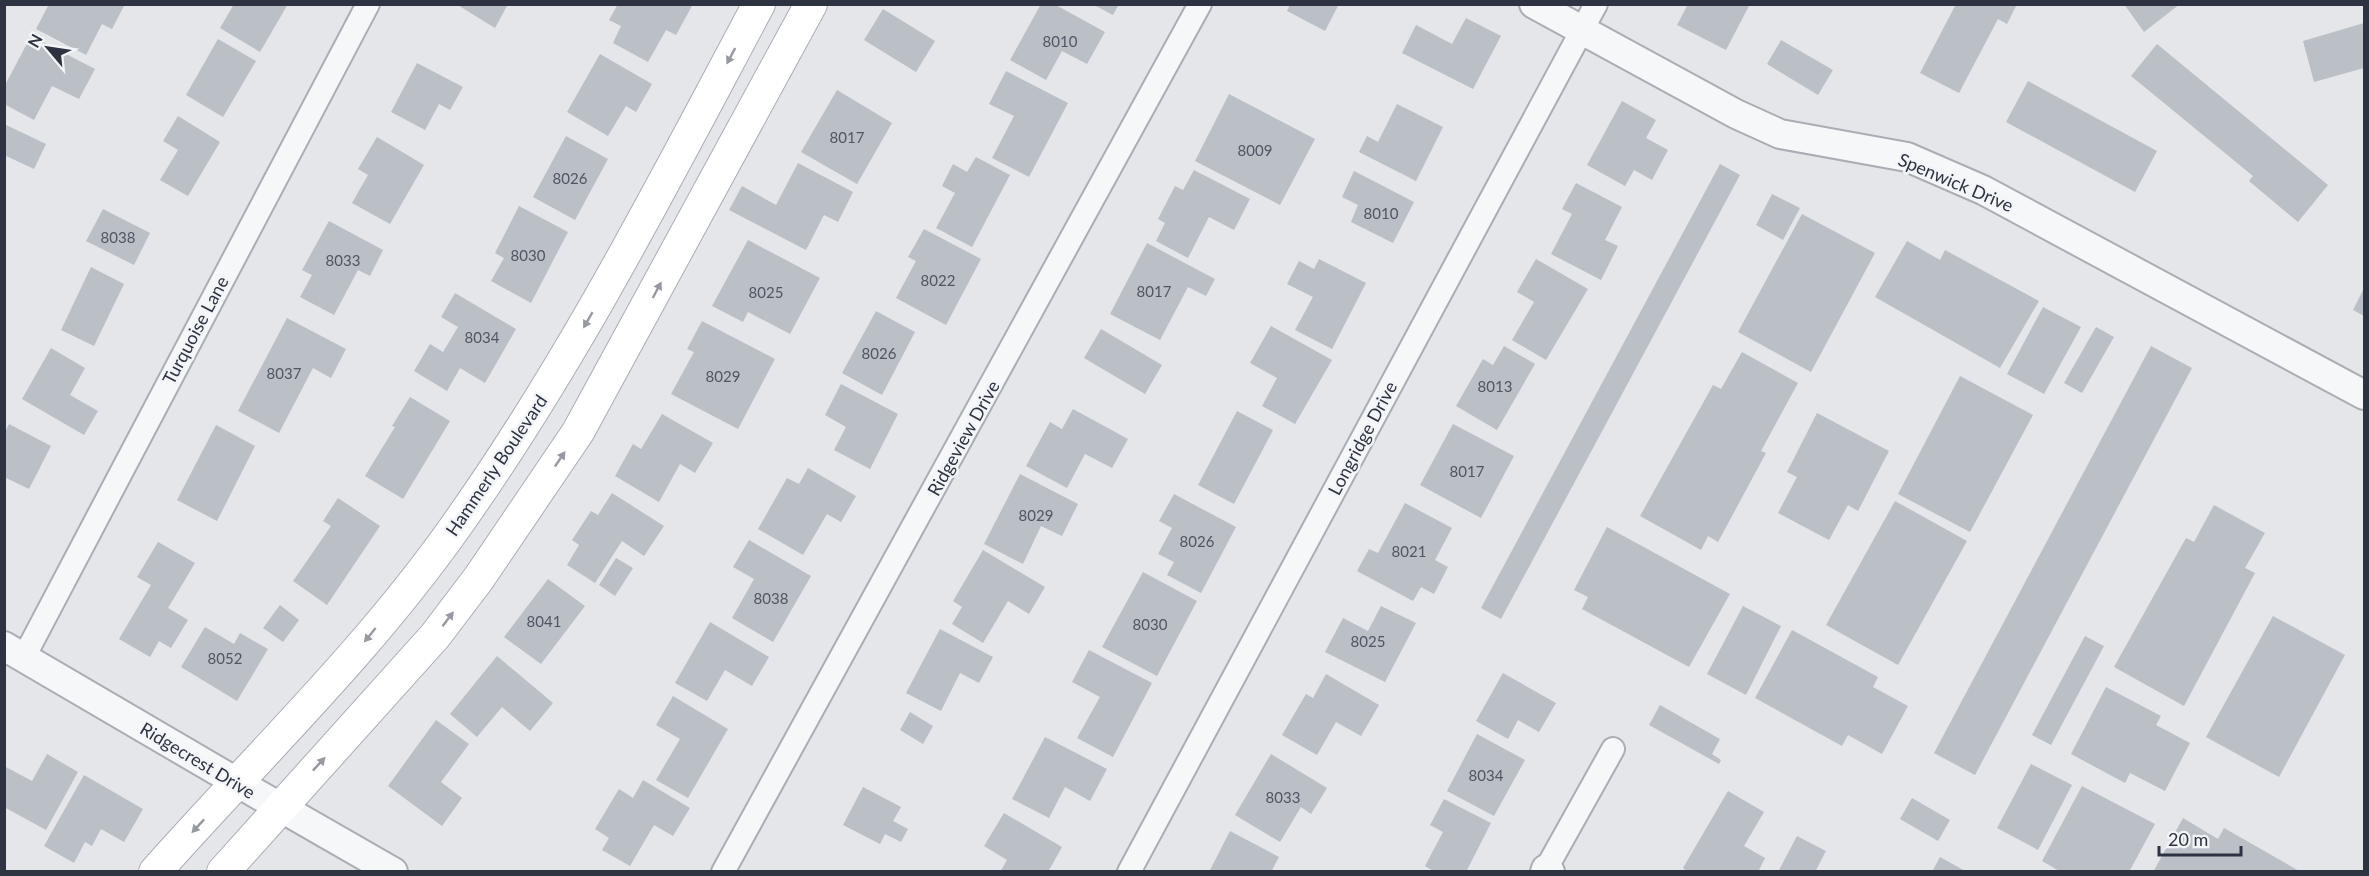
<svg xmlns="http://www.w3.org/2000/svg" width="2369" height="876" viewBox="0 0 2369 876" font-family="Lato,sans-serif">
  <rect width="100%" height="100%" fill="#e4e6ea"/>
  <g fill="#bbbfc6">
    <path d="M49 4H125L112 29 102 24 86 55 36 29Z"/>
    <path d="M234 4H288L260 52 220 28Z"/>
    <path d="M456 4H508L495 28Z"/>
    <path d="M618 4H693L676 35 666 30 648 62 613 43 621 26 609 20Z"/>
    <path d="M1041 4H1054L1105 32 1087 64 1062 51 1046 80 1010 60Z"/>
    <path d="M1092 4H1119L1113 15Z"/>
    <path d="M1290 4H1339L1325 31 1287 11Z"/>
    <path d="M1688 4H1750L1726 50 1677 25Z"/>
    <path d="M1956 4H2017L2007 24 1998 19 1959 93 1920 73Z"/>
    <path d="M2124 4H2180L2144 32Z"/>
    <path d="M883 9 935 41 916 72 864 40Z"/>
    <path d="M1466 18 1501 36 1473 89 1402 53 1416 25 1452 44Z"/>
    <path d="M2364 23V68L2314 82 2303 41Z"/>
    <path d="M31 36 95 69 79 99 52 86 34 120 4 104V87Z"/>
    <path d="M218 39 256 61 223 117 186 95Z"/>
    <path d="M1781 40 1833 70 1818 95 1767 64Z"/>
    <path d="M2157 44 2328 185 2298 222 2249 181 2253 176 2131 76Z"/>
    <path d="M600 54 652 84 636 112 626 106 608 136 567 112Z"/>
    <path d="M417 63 463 87 450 110 439 104 425 130 391 112Z"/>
    <path d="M1006 71 1068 103 1029 177 992 158 1014 116 989 104Z"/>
    <path d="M2028 81 2157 151 2135 192 2006 122Z"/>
    <path d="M837 90 892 123 857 184 801 152Z"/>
    <path d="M1229 94 1315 139 1280 205 1195 161Z"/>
    <path d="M1622 101 1656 120 1646 138 1668 150 1652 180 1634 170 1625 186 1587 165Z"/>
    <path d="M1397 104 1443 127 1416 181 1359 152 1367 136 1378 142Z"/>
    <path d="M178 116 220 142 188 196 160 180 178 150 163 141Z"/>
    <path d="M4 124 46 144 34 169 4 155Z"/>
    <path d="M566 136 608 159 575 220 533 197Z"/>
    <path d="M377 137 424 165 390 224 352 203 368 175 358 169Z"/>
    <path d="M976 157 1010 175 972 247 936 228 955 193 942 186 953 164 967 172Z"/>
    <path d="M798 163 853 192 838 222 824 215 806 250 729 210 742 186 776 205Z"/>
    <path d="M1720 164 1740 175 1501 619 1481 608Z"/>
    <path d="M1194 170 1250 199 1234 230 1209 217 1188 258 1156 241 1165 223 1158 219 1175 186 1183 190Z"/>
    <path d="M1354 171 1414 202 1393 243 1351 222 1358 205 1342 197Z"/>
    <path d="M1576 183 1622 207 1605 240 1618 246 1601 280 1551 254 1572 214 1562 209Z"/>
    <path d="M1772 194 1800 208 1783 240 1756 225Z"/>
    <path d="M519 206 568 232 531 303 491 281 504 258 495 253Z"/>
    <path d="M103 209 150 233 134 265 86 241Z"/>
    <path d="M1802 214 1875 253 1811 372 1738 332Z"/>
    <path d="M329 221 383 250 370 276 358 270 334 315 300 297 312 275 302 270Z"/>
    <path d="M924 229 981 259 946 325 896 298 916 261 908 257Z"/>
    <path d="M748 240 820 278 790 334 748 312 743 322 712 306Z"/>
    <path d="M1907 241 1940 260 1945 250 2039 301 2000 368 1875 297Z"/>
    <path d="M1147 243 1215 279 1206 296 1188 287 1160 340 1110 314Z"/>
    <path d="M1319 259 1366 283 1332 349 1295 330 1313 297 1287 284 1299 261 1314 269Z"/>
    <path d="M1536 259 1588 289 1546 360 1512 340 1534 302 1517 292Z"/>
    <path d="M91 267 124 284 94 346 61 330Z"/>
    <path d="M2364 288V316L2353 310Z"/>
    <path d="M455 293 516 329 485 383 460 368 447 391 414 371 430 344 443 352 458 327 441 317Z"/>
    <path d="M2043 307 2081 327 2044 394 2007 374Z"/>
    <path d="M876 311 915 332 882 395 842 373Z"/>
    <path d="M287 318 346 349 331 378 313 368 279 433 238 411Z"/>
    <path d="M702 321 775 359 738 429 671 394 694 352 687 349Z"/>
    <path d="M1271 326 1332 360 1295 424 1262 406 1277 378 1250 363Z"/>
    <path d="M2096 327 2114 337 2082 393 2064 383Z"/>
    <path d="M1101 329 1162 365 1145 394 1084 358Z"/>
    <path d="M1504 346 1535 364 1497 430 1456 406 1483 359 1493 365Z"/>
    <path d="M2151 346 2192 368 1975 775 1934 753Z"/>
    <path d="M51 348 85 368 70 395 98 411 84 435 22 399Z"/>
    <path d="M1742 352 1798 383 1761 451 1766 453 1718 542 1708 536 1701 550 1640 516 1713 385 1721 389Z"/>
    <path d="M1960 376 2033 415 1970 532 1898 494Z"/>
    <path d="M841 384 898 414 870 469 834 450 846 427 825 415Z"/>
    <path d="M410 397 450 421 403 499 365 476 395 427 392 426Z"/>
    <path d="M1073 409 1128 439 1112 468 1085 454 1067 488 1026 466 1050 422 1062 429Z"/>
    <path d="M1237 411 1273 430 1234 504 1198 485Z"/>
    <path d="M1817 413 1889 451 1858 511 1848 505 1829 540 1778 513 1797 477 1787 472Z"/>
    <path d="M662 414 713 443 695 473 680 464 659 502 615 476 633 444 641 449Z"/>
    <path d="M9 424 51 446 29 489 4 477V434Z"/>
    <path d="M1453 424 1514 456 1481 518 1420 485Z"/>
    <path d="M216 425 255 446 217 521 177 500Z"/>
    <path d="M808 468 856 496 841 522 827 514 803 555 758 529 787 478 799 484Z"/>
    <path d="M1020 474 1078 504 1062 536 1041 526 1023 564 984 544Z"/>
    <path d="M612 493 664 526 644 556 622 541 595 583 567 565 579 545 572 540 591 511 598 515Z"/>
    <path d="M1174 494 1236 527 1201 593 1167 575 1174 562 1158 554 1172 528 1159 521Z"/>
    <path d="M338 498 380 526 327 605 293 581 331 526 323 521Z"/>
    <path d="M1895 501 1967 541 1898 665 1826 625Z"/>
    <path d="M1405 503 1452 528 1435 560 1448 567 1434 594 1421 587 1413 601 1357 571 1369 549 1378 553Z"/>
    <path d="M2214 505 2265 533 2245 568 2255 573 2184 706 2114 667 2186 538 2194 542Z"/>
    <path d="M1607 527 1730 594 1689 667 1582 609 1588 597 1574 590Z"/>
    <path d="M749 540 811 576 773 642 732 618 754 579 733 567Z"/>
    <path d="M158 542 195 563 168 608 188 620 171 648 159 641 150 657 119 639 151 585 137 577Z"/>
    <path d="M983 550 1045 587 1029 614 1008 601 983 643 952 624 962 607 953 601Z"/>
    <path d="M616 558 633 568 615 596 599 585Z"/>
    <path d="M1143 572 1197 601 1157 676 1102 647Z"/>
    <path d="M548 579 585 606 541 664 504 637Z"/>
    <path d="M280 605 299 620 283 642 263 628Z"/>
    <path d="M1381 606 1416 623 1385 682 1325 652 1343 618 1368 631Z"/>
    <path d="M1743 606 1781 626 1746 695 1707 674Z"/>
    <path d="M2273 616 2345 655 2279 777 2206 737Z"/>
    <path d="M710 622 769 657 752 686 725 670 707 701 675 683Z"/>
    <path d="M205 627 234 644 240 633 268 649 237 701 181 667Z"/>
    <path d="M940 629 993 657 979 683 960 673 941 711 906 693Z"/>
    <path d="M1792 630 1878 677 1873 687 1908 706 1882 754 1848 735 1842 746 1755 698Z"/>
    <path d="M2085 636 2104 646 2051 745 2032 735Z"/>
    <path d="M1089 650 1152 683 1113 757 1077 738 1100 697 1072 682Z"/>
    <path d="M497 656 553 703 530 731 502 707 477 737 450 714Z"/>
    <path d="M1503 673 1556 703 1539 732 1518 720 1508 739 1476 721Z"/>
    <path d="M1326 674 1379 705 1361 736 1336 722 1317 755 1282 735 1306 694 1313 698Z"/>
    <path d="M2106 687 2161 716 2156 725 2190 743 2165 791 2130 773 2125 783 2071 754Z"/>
    <path d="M673 696 728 729 688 798 656 780 680 739 656 725Z"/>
    <path d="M1660 705 1720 739 1712 754 1721 760 1719 764 1649 725Z"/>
    <path d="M910 712 933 726 923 744 900 730Z"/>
    <path d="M436 720 469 744 441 782 462 798 442 826 388 786Z"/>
    <path d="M1477 734 1525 760 1494 816 1447 791Z"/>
    <path d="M1045 737 1107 769 1090 801 1065 787 1049 818 1012 799Z"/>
    <path d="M47 754 78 772 46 830 4 807V766L32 781Z"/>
    <path d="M1271 754 1327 788 1311 814 1301 807 1280 842 1235 815Z"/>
    <path d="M2031 764 2072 785 2038 850 1997 828Z"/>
    <path d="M84 775 143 809 124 842 101 829 92 846 85 842 74 863 44 846Z"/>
    <path d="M643 780 690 808 673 836 654 825 630 866 602 850 609 838 595 829 619 789 633 798Z"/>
    <path d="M2082 786 2155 824 2129 872H2061L2042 861Z"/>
    <path d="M863 787 901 807 893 821 908 829 901 842 885 834 880 844 843 825Z"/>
    <path d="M1728 791 1764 812 1744 846 1765 858 1758 872H1688L1683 868Z"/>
    <path d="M1912 798 1950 820 1938 841 1900 819Z"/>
    <path d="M1444 799 1491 823 1466 872H1435L1425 866 1443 832 1430 825Z"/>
    <path d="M1004 813 1062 847 1048 872H1000L1007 860 984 846Z"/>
    <path d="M2183 818 2218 839 2224 828 2301 872H2153Z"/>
    <path d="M1230 831 1279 857 1271 872H1209Z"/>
    <path d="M1797 836 1826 851 1815 872H1778Z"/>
    <path d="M1940 857 1967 872H1932Z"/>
  </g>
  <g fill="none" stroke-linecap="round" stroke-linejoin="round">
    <g stroke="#a9adb4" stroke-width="26">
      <g id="minor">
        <path d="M24 657 368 4"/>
        <path d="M1546 869 1613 749"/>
        <path d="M723 872 1200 4"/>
        <path d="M1129 872 1596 4"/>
      </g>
    </g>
    <g stroke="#a9adb4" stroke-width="32">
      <g id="tertiary">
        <path d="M1534 4 1736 114 1780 134 1907 157 1983 190 2364 395"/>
        <path d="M4 646 238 783 393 872"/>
        <path d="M1545 872 1546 869 1550 872"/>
      </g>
    </g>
    <g stroke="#a9adb4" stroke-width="34">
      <g id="secondary">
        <path d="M155 872C257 757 368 651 456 526 573 361 664 182 759 4"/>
        <path d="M223 872 435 636 479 578 578 432 811 4"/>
      </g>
    </g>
    <use href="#minor" stroke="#f6f7f9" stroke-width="22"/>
    <use href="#tertiary" stroke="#f6f7f9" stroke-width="28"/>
    <use href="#secondary" stroke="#fff" stroke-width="32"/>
  </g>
  <defs><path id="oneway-solid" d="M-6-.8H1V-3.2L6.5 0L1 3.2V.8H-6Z" transform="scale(1.5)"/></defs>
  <g fill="#9699a0">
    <use href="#oneway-solid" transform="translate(731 56) rotate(118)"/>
    <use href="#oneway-solid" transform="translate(657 290) rotate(-62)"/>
    <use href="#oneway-solid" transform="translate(588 320) rotate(120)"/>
    <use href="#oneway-solid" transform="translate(560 459) rotate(-56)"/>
    <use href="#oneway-solid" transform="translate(448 619) rotate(-53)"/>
    <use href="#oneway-solid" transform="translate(370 635) rotate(129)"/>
    <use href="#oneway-solid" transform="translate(319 764) rotate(-47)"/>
    <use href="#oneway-solid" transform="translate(198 826) rotate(133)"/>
  </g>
  <g text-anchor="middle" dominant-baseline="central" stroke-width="5" stroke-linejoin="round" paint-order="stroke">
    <g font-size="15" fill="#505662">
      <text x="1060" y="41">8010</text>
      <text x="847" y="137">8017</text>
      <text x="1255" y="150">8009</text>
      <text x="570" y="178">8026</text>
      <text x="1381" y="213">8010</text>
      <text x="118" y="237">8038</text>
      <text x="528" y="255">8030</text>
      <text x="343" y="260">8033</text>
      <text x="938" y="280">8022</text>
      <text x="1154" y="291">8017</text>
      <text x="766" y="292">8025</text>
      <text x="482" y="337">8034</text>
      <text x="879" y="353">8026</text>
      <text x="284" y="373">8037</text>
      <text x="723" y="376">8029</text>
      <text x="1495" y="386">8013</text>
      <text x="1467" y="471">8017</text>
      <text x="1036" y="515">8029</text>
      <text x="1197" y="541">8026</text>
      <text x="1409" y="551">8021</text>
      <text x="771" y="598">8038</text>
      <text x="544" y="621">8041</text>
      <text x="1150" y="624">8030</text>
      <text x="1368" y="641">8025</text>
      <text x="225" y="658">8052</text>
      <text x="1486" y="775">8034</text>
      <text x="1283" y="797">8033</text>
    </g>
    <g font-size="18" fill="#2d3341" stroke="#f3f5f8">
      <text transform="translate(1956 182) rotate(23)">Spenwick Drive</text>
      <text transform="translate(195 330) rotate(-62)">Turquoise Lane</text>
      <text transform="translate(963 438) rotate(-61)">Ridgeview Drive</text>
      <text transform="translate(1362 438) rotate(-62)">Longridge Drive</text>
      <text transform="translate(496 465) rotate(-56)">Hammerly Boulevard</text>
      <text transform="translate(198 760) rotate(31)">Ridgecrest Drive</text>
    </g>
  </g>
  <rect width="2369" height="876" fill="none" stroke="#2d3341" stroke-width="12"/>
  <g transform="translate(48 48) rotate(299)" stroke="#f3f5f8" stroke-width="4.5" paint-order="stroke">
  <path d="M0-4.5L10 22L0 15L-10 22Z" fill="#2d3341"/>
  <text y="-9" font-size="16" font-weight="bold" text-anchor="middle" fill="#2d3341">N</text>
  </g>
  <path d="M2159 846v9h82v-9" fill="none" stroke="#2d3341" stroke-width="3"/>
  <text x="2168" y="846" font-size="18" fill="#2d3341" stroke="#f3f5f8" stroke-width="4.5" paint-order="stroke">20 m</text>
</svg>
